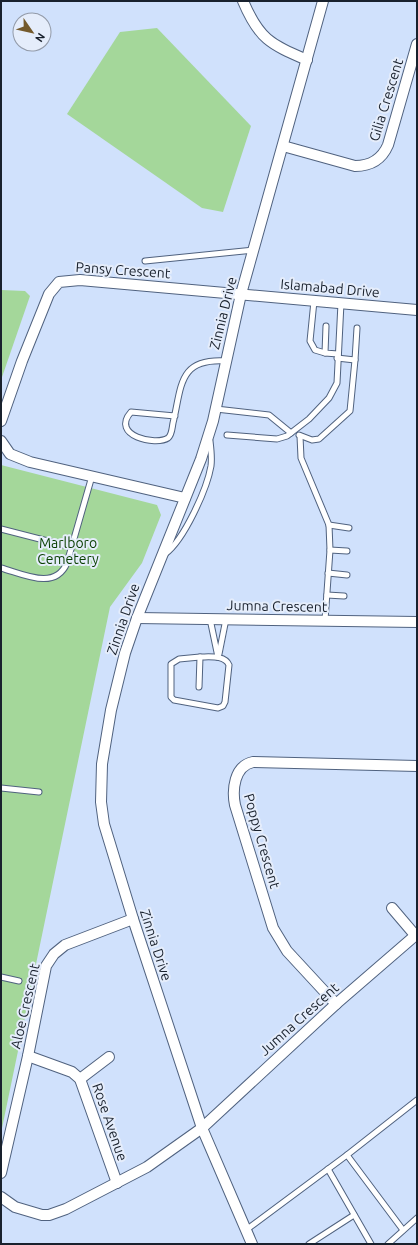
<svg xmlns="http://www.w3.org/2000/svg" width="418" height="1245" viewBox="0 0 418 1245" font-family="Ubuntu,sans-serif">
  <rect width="100%" height="100%" fill="#d0e1fc"/>
  <g fill="#a4d79a">
    <path d="M157 28 251 126 223 212 202 208 67 114 120 32Z"/>
    <path d="M1 290 25 291 30 296 1 380Z"/>
    <path d="M1 465 157 505 161 515 142 563 110 607 1 1133Z"/>
  </g>
  <g fill="none" stroke-linecap="round" stroke-linejoin="round">
    <g stroke="#50627f" stroke-width="7">
      <g id="lane">
        <path d="M145 261 254 250"/>
        <path d="M314 301 310 341 315 350 325 353"/>
        <path d="M326 326 325 353 338 354"/>
        <path d="M337 358 355 360 357 328"/>
        <path d="M216 409 269 415 291 433"/>
        <path d="M175 416 131 412C110 436 156 446 168 438 172 435 172 428 173 423 182 386 178 358 226 361"/>
        <path d="M227 435 277 439 287 436 309 419 329 398 337 383 341 303"/>
        <path d="M299 435 312 440 319 439 350 411 355 360"/>
        <path d="M300 436 301 458 329 525 330 550 325 620"/>
        <path d="M329 525 349 528"/>
        <path d="M1 529 71 547"/>
        <path d="M330 550 347 551"/>
        <path d="M165 554C184 540 207 489 211 466 212 458 211 449 210 441"/>
        <path d="M1 568C23 574 55 591 67 563L92 476"/>
        <path d="M328 573 347 575"/>
        <path d="M327 595 344 596"/>
        <path d="M210 619 218 657"/>
        <path d="M219 654 226 619"/>
        <path d="M200 657C210 657 225 655 229 665L225 702 223 706 218 708 174 700 171 697V664L179 659Z"/>
        <path d="M199 687 200 657"/>
        <path d="M1 788 39 792"/>
        <path d="M1 977 19 981"/>
        <path d="M347 1155 417 1100"/>
        <path d="M328 1169 371 1244"/>
        <path d="M246 1230 347 1155 403 1230"/>
        <path d="M309 1244 354 1215"/>
        <path d="M388 1244 417 1218"/>
      </g>
    </g>
    <g stroke="#50627f" stroke-width="12">
      <g id="street">
        <path d="M243 1C259 39 270 44 307 60"/>
        <path d="M283 146 355 166C371 166 382 159 388 145L417 44"/>
        <path d="M1 421 22 361 49 294 59 282 80 280 417 310"/>
        <path d="M1 441 10 454 30 462 185 498"/>
        <path d="M137 618 417 622"/>
        <path d="M392 908 415 935"/>
        <path d="M336 1004 287 951 273 928 235 805C232 790 234 766 253 762L417 766"/>
        <path d="M28 1056 72 1072 80 1079 117 1183"/>
        <path d="M80 1079 109 1057"/>
        <path d="M1 1173 28 1056 46 966 54 954 65 945 133 919"/>
        <path d="M1 1197 15 1207 42 1215H49L66 1209 147 1167 202 1128 336 1004 417 934"/>
        <path d="M252 1244 202 1128 133 919 104 824 101 802 102 764 111 710 125 653 137 618 201 459 213 421 241 294 323 1"/>
      </g>
    </g>
    <use href="#lane" stroke="#fff" stroke-width="5"/>
    <use href="#street" stroke="#fff" stroke-width="10"/>
  </g>
  <g text-anchor="middle" dominant-baseline="central" stroke-width="4" stroke-linejoin="round" paint-order="stroke">
    <g font-size="14" fill="#19212d" stroke="#e5edfb">
      <text transform="translate(386 100) rotate(-73)">Gilia Crescent</text>
      <text transform="translate(123 270) rotate(4)">Pansy Crescent</text>
      <text transform="translate(330 288) rotate(5)">Islamabad Drive</text>
      <text transform="translate(223 313) rotate(-76)">Zinnia Drive</text>
      <text transform="translate(277 606) rotate(1)">Jumna Crescent</text>
      <text transform="translate(123 619) rotate(-71)">Zinnia Drive</text>
      <text transform="translate(262 841) rotate(74)">Poppy Crescent</text>
      <text transform="translate(156 945) rotate(72)">Zinnia Drive</text>
      <text transform="translate(25 1006) rotate(-77)">Aloe Crescent</text>
      <text transform="translate(299 1019) rotate(-42)">Jumna Crescent</text>
      <text transform="translate(110 1122) rotate(71)">Rose Avenue</text>
    </g>
    <g font-size="14" fill="#093f00" stroke="#e5edfb">
      <text x="68" y="543">Marlboro<tspan x="68" dy="16">Cemetery</tspan></text>
    </g>
  </g>
  <rect width="418" height="1245" fill="none" stroke="#19212d" stroke-width="4"/>
  <g transform="translate(32 32) rotate(124)"><circle r="19" fill="#e5edfb" stroke="#939ba9"/>
  <path d="M0-3L7 15L0 10L-7 15Z" fill="#745a2c"/>
  <text y="-6" font-size="11" font-weight="bold" text-anchor="middle" fill="#19212d">N</text>
  </g>
</svg>
